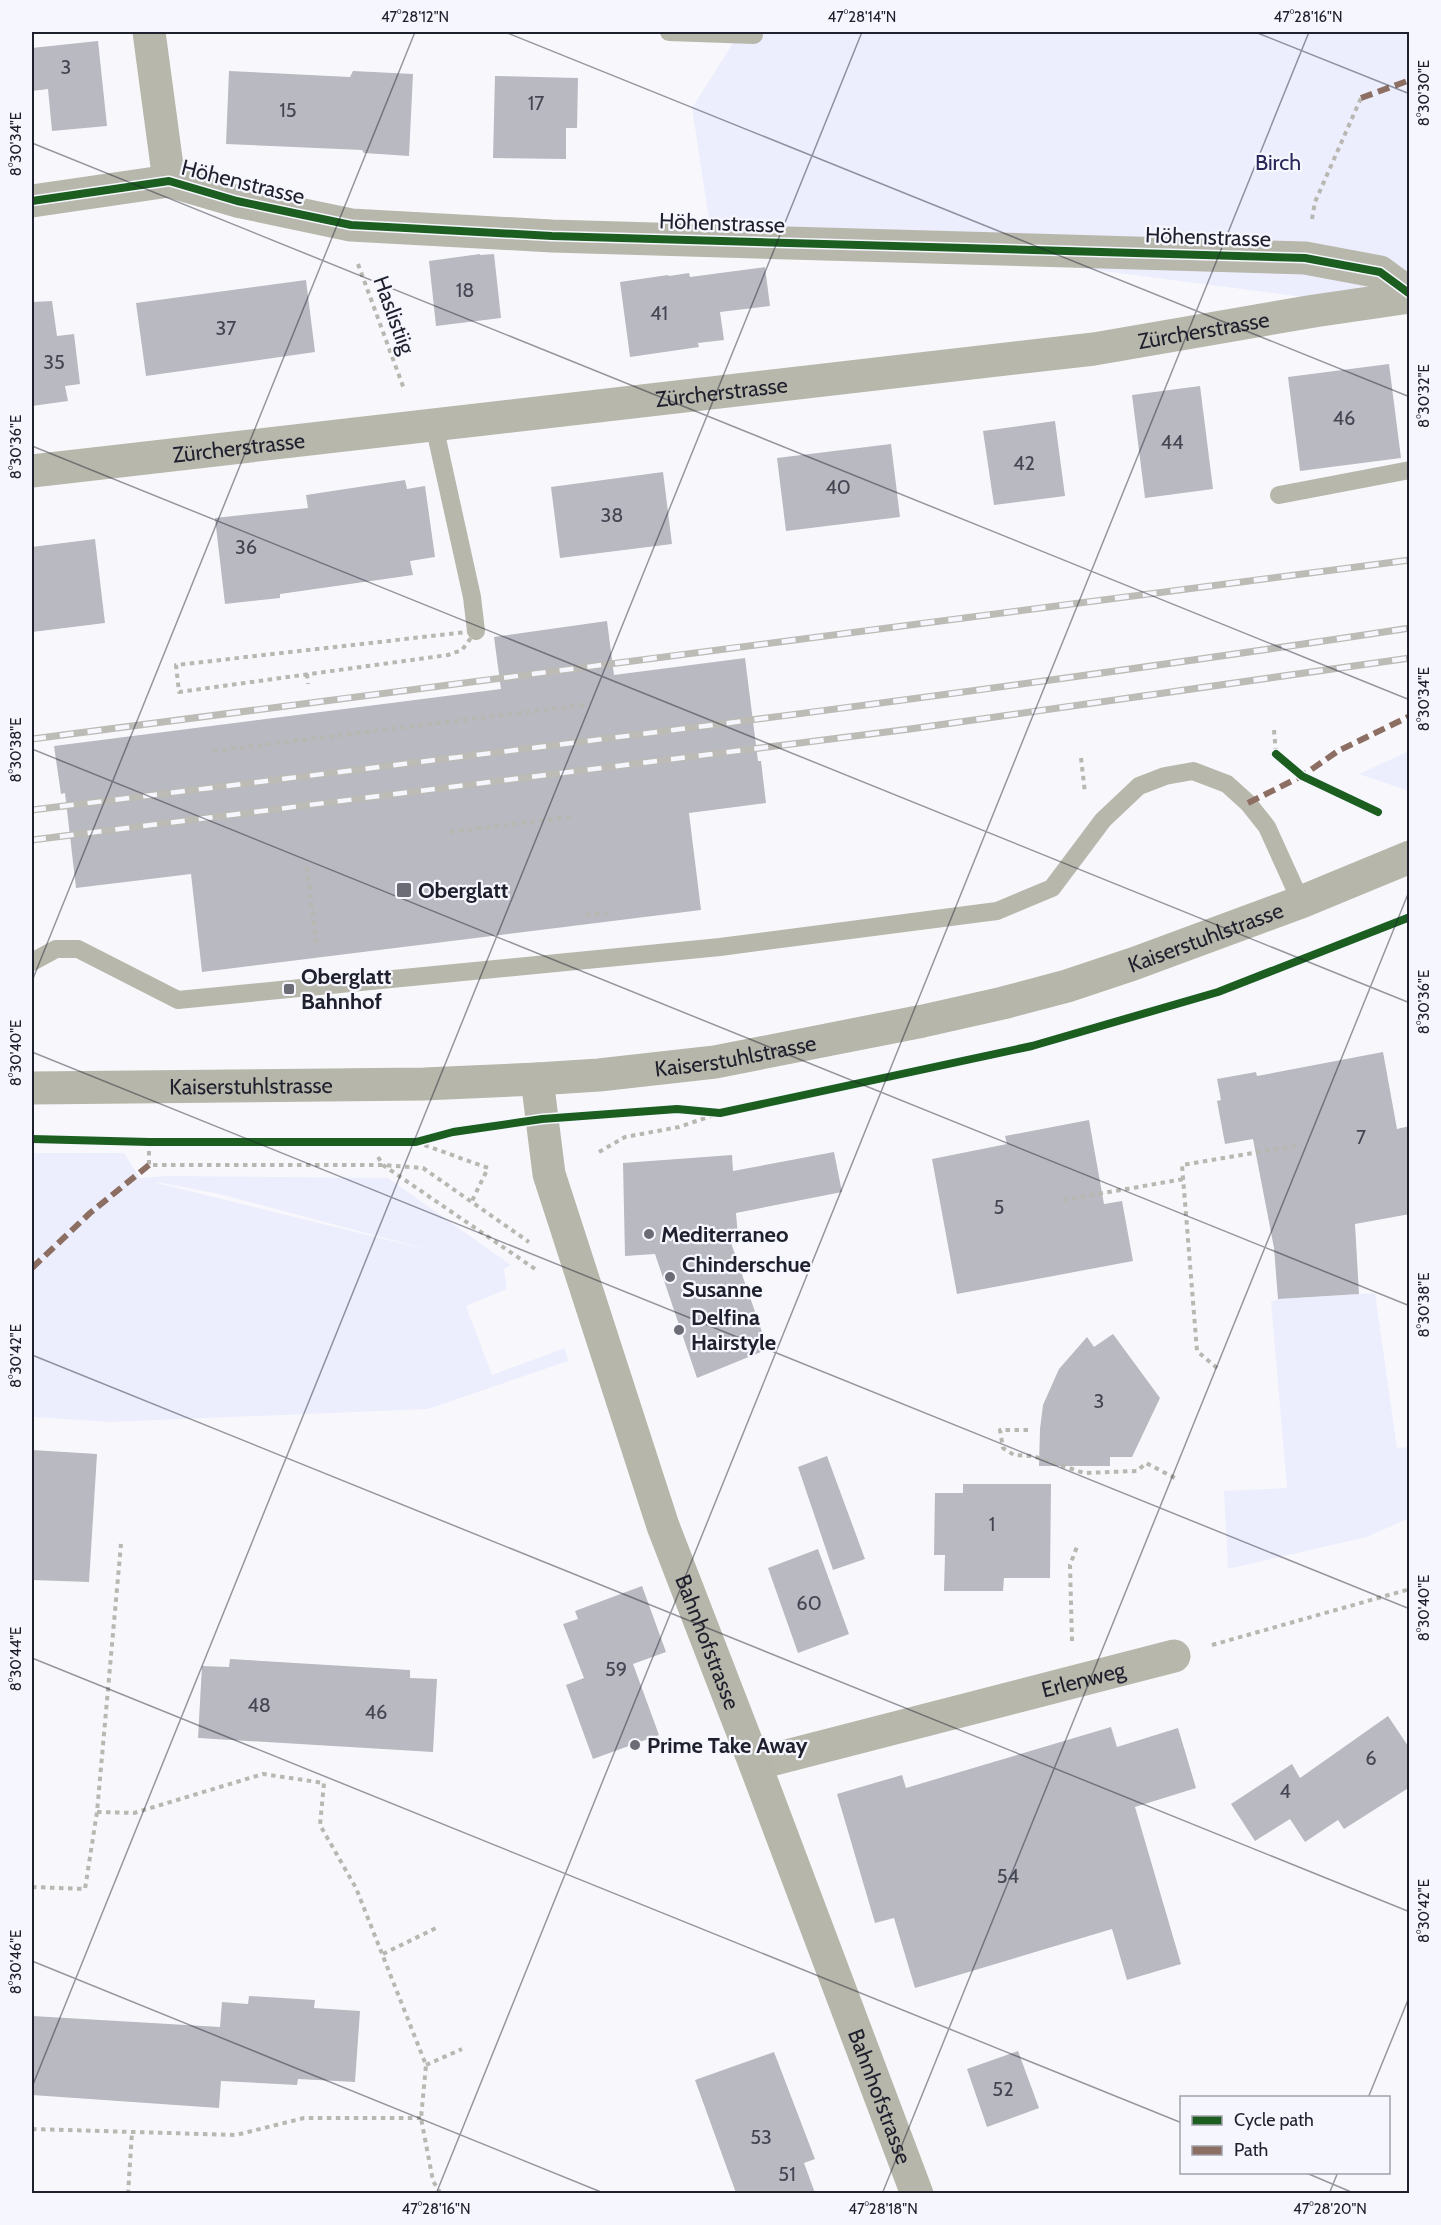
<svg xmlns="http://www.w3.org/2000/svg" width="1441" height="2225" viewBox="0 0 1441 2225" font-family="Cabin,sans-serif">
  <rect width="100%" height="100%" fill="#f8f8fc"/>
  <g fill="#eceefd" fill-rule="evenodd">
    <path d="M740 32H1409V308L1396 309 709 220 692 108Z"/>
    <path d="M1409 751V791L1359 774Z"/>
    <path d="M32 1153H124L140 1178 165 1176 388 1178 511 1265 504 1269 507 1289 466 1306 492 1375 565 1348 568 1361 428 1409 111 1422 32 1417ZM157 1182 219 1194 441 1253 157 1183Z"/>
    <path d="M1375 1293 1397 1448 1409 1447V1518L1367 1537 1228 1569 1224 1491 1287 1488 1271 1302 1278 1299Z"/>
  </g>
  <g fill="#b8b9c1">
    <path d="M98 41 107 126 52 131 48 89 32 91V48Z"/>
    <path d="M229 71 350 77 353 71 413 74 409 156 364 153 362 150 226 144Z"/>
    <path d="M495 76 578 78 577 128H566V159L493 158Z"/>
    <path d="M480 254V255L494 254 501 318 436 326 429 261Z"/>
    <path d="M765 267 770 306 720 312 724 340 698 343 699 347 630 357 620 282 668 275 669 276 689 273 690 277Z"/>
    <path d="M306 280 315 352 146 376 136 303Z"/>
    <path d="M52 301 57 336 74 334 80 384 65 386 68 401 32 406V302Z"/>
    <path d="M1389 364 1401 458 1300 471 1288 377Z"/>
    <path d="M1200 386 1213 489 1145 498 1132 395Z"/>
    <path d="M1055 421 1065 496 994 505 983 431Z"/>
    <path d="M891 444 900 517 786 531 777 458Z"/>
    <path d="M663 472 672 544 560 558 551 487Z"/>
    <path d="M405 480 407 489 425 486 435 557 410 561 413 575 280 594V598L225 604 215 518 308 508 306 495Z"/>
    <path d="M95 539 105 623 32 632V547Z"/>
    <path d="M607 621 614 675 745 658 758 761H761L766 803 689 813 701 910 202 972 191 874 76 888 65 793 61 794 54 746 501 689 494 637Z"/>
    <path d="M1383 1052 1397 1129 1410 1126V1214L1355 1224 1359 1294 1278 1299 1274 1248 1253 1139 1225 1144 1217 1101 1221 1100 1217 1079 1256 1072 1257 1076Z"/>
    <path d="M1089 1120 1104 1204 1122 1201 1133 1261 957 1294 932 1159 1007 1144 1005 1136Z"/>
    <path d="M834 1152 842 1192 736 1213 738 1237 730 1240 768 1349 697 1378 655 1254 625 1256 623 1163 732 1155 733 1171Z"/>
    <path d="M1113 1334 1160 1398 1132 1457H1110V1466H1039L1040 1429 1043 1405 1059 1369 1087 1337 1094 1347Z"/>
    <path d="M32 1450 97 1454 89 1582 32 1580Z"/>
    <path d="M827 1456 865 1559 833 1570 798 1467Z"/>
    <path d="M963 1484H1051L1050 1578H1004L1003 1591H944L945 1555H934L935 1493H963Z"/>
    <path d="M818 1549 849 1634 798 1653 768 1568Z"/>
    <path d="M642 1586 666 1652 633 1664 659 1735 593 1759 566 1685 584 1678 563 1624 578 1619 575 1611Z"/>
    <path d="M230 1659 410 1670V1678L437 1679 433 1752 198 1738 202 1666 229 1667Z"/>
    <path d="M1388 1716 1410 1749V1787L1344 1829 1338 1820 1305 1842 1290 1819 1255 1841 1231 1804 1292 1764 1300 1778Z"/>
    <path d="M1111 1727 1117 1747 1178 1728 1196 1788 1135 1807 1181 1964 1127 1980 1112 1929 915 1988 894 1918 875 1923 837 1794 902 1775 906 1788Z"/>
    <path d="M249 1996 315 2000 314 2008 360 2011 355 2082 298 2079 297 2085 221 2081 219 2108 32 2095V2016L220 2027 222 2002 248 2004Z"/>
    <path d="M1018 2051 1039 2108 987 2127 967 2069Z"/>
    <path d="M774 2052 815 2159 804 2163 815 2193H736L695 2080Z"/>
  </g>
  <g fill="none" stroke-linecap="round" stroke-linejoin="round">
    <g stroke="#b8b7b1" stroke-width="4" stroke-dasharray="4.5 4.5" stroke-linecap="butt">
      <path d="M1312 219 1315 202 1361 98"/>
      <path d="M358 264 404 389"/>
      <path d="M476 631 462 650 448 655 179 692 176 665Z"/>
      <path d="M307 674 308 684"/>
      <path d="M1274 730 1276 754"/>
      <path d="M213 751 584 705"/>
      <path d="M1081 758 1085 793"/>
      <path d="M450 832 571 817"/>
      <path d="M307 867 317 948"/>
      <path d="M586 915 607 913"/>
      <path d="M149 1142V1165H383L423 1168 529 1242"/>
      <path d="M416 1142 488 1168 471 1203"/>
      <path d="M599 1152 625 1137 679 1127 720 1113"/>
      <path d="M378 1157 383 1165 538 1271"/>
      <path d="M1063 1200 1184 1179"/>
      <path d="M1217 1368 1197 1351 1182 1165 1300 1145"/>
      <path d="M1028 1430H1000L1003 1448 1014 1455 1033 1456 1084 1473 1137 1471 1146 1463 1175 1478"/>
      <path d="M1072 1641 1070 1565 1078 1544"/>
      <path d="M1212 1645 1410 1589"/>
      <path d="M97 1812 134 1813 263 1774 324 1783 320 1825 356 1888 426 2065 421 2118 433 2181 441 2194"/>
      <path d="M32 1887 85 1889 97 1812 121 1544"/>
      <path d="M383 1954 438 1927"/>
      <path d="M426 2065 462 2049"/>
      <path d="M32 2129 236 2135 304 2118H421"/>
      <path d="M128 2194 132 2132"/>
    </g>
    <g stroke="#b8b7ac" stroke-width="18">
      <path d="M669 32 754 35"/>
      <path d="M434 425 472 597 476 631"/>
      <path d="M1279 495 1410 470"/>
      <path d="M32 962 56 949H78L178 1000 720 947 997 911 1052 888 1103 820 1139 786 1165 776 1193 771 1227 784 1248 803 1267 827 1301 902"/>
    </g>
    <g stroke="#b8b7ac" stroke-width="33">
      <path d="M149 32 169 181"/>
      <path d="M32 201 169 181 237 201 351 225 552 236 1305 258 1380 272 1410 294"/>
      <path id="s1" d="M32 471 1094 349 1314 311 1410 297"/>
      <path id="s2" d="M755 1764 1174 1656"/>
    </g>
    <g stroke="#b7b6aa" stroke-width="33">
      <path id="s3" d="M537 1079 549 1174 663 1526 755 1764 917 2194"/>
      <path id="s4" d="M32 1088 424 1084 537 1079 599 1075 715 1062 923 1021 1003 1003 1067 986 1133 964 1301 902 1410 857"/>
    </g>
    <g stroke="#bcbbb6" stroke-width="7">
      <g id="rail">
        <path d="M32 739 1410 560"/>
        <path d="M32 810C491 753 951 698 1410 628"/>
        <path d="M32 840 910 729 1410 658"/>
      </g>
    </g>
    <use href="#rail" stroke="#f6f7fe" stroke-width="4.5" stroke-dasharray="14" stroke-linecap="butt"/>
    <g stroke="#8d6e63" stroke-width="6" stroke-dasharray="12 6" stroke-linecap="butt">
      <path d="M1361 98 1410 80"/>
      <path d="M1248 803 1302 776 1338 751 1410 716"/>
      <path d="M32 1268 90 1213 149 1165"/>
    </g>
    <g stroke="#f6f7fe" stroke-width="11">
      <g id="cycleway">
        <path d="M32 201 169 181 237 201 351 225 552 236 1305 258 1380 272 1410 294"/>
        <path d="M1276 754 1302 776 1378 812"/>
        <path d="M32 1139 149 1142H416L453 1132 542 1119 677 1109 720 1113 1032 1046 1218 992 1410 917"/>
      </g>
    </g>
    <use href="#cycleway" stroke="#1b5e20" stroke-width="8"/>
  </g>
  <path fill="none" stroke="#1f202e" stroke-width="1.5" stroke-opacity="0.45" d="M505 32 1410 397M1255 32 1410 94M32 143 1410 700M32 446 1410 1003M32 749 1410 1306M32 981 415 32M32 1052 1410 1609M32 1355 1410 1912M32 1658 1182 2123M32 1961 606 2194M32 2087 862 32M1368 2098 1410 1995M1304 2172 1356 2194M436 2194 1309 32M882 2194 1410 889M1329 2194 1338 2172"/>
  <g fill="#6b6c76" stroke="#f6f7fe" stroke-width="2">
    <rect x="396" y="882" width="16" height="16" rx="3"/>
    <rect x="283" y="983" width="12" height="12" rx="3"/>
    <circle cx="649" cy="1234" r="6"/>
    <circle cx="670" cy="1277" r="6"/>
    <circle cx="679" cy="1330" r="6"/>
    <circle cx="635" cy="1745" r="6"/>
  </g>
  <g text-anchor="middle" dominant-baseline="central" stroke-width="4.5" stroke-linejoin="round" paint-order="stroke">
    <g font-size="20" fill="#454653">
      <text x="66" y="67">3</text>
      <text x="536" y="103">17</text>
      <text x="288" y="110">15</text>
      <text x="465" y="290">18</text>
      <text x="659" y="313">41</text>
      <text x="226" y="328">37</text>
      <text x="54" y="362">35</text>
      <text x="1344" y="418">46</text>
      <text x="1172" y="442">44</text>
      <text x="1024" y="463">42</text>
      <text x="838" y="487">40</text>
      <text x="612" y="515">38</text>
      <text x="246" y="547">36</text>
      <text x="1361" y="1137">7</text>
      <text x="999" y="1207">5</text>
      <text x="1099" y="1401">3</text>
      <text x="992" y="1524">1</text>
      <text x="809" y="1603">60</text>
      <text x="616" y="1669">59</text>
      <text x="259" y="1705">48</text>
      <text x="376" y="1712">46</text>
      <text x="1371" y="1758">6</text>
      <text x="1285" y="1791">4</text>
      <text x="1008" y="1876">54</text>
      <text x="1003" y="2089">52</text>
      <text x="761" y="2137">53</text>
      <text x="787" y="2174">51</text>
    </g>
    <g font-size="22" fill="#28275a" stroke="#f6f7fe">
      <text x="1278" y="162">Birch</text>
    </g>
    <g font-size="22" fill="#1f202e" stroke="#f6f7fe">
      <text transform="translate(243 182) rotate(14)">Höhenstrasse</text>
      <text transform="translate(722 223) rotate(2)">Höhenstrasse</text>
      <text transform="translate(1208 237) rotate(2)">Höhenstrasse</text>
      <text transform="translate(394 315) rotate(70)">Haslistiig</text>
      <text stroke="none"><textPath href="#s1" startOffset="1180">Zürcherstrasse</textPath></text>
      <text stroke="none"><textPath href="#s1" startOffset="694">Zürcherstrasse</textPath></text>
      <text stroke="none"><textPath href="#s1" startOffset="208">Zürcherstrasse</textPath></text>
      <text stroke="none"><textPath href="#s4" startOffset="1191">Kaiserstuhlstrasse</textPath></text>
      <text stroke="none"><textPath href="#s4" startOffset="705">Kaiserstuhlstrasse</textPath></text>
      <text stroke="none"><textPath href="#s4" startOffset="219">Kaiserstuhlstrasse</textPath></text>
      <text stroke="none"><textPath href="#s3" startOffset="590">Bahnhofstrasse</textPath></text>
      <text stroke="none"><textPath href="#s2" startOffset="339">Erlenweg</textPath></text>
      <text stroke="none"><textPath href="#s3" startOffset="1076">Bahnhofstrasse</textPath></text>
    </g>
    <g font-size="22" font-weight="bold" fill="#1f202e" stroke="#f6f7fe" text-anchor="start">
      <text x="418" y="890">Oberglatt</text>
      <text x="301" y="976">Oberglatt<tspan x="301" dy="25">Bahnhof</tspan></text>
      <text x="661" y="1234">Mediterraneo</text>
      <text x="682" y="1264">Chinderschue<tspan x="682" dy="25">Susanne</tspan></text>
      <text x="691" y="1317">Delfina<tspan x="691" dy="25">Hairstyle</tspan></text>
      <text x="647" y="1745">Prime Take Away</text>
    </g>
  </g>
  <rect width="1441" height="2225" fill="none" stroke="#f6f7fe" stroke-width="66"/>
  <rect x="1180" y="2096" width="210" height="78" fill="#f6f7fe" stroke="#a0a1ab" stroke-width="1.5"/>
  <rect x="1192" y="2116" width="30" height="9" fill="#1b5e20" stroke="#a0a1ab" stroke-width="1.5"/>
  <text x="1234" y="2126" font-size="18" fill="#1f202e">Cycle path</text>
  <rect x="1192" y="2146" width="30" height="9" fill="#8d6e63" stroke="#a0a1ab" stroke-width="1.5"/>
  <text x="1234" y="2156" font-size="18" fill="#1f202e">Path</text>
  <rect x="33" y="33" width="1375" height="2159" fill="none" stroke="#1f202e" stroke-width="2"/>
  <g font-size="15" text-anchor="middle" fill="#1f202e">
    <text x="415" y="22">47°28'12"N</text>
    <text x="862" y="22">47°28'14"N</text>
    <text x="1308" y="22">47°28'16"N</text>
    <text transform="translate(1424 93) rotate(-90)" y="5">8°30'30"E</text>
    <text transform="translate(16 144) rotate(-90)" y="5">8°30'34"E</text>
    <text transform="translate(1424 396) rotate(-90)" y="5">8°30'32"E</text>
    <text transform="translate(16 447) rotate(-90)" y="5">8°30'36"E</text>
    <text transform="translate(1424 699) rotate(-90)" y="5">8°30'34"E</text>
    <text transform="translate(16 750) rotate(-90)" y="5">8°30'38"E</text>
    <text transform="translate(1424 1002) rotate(-90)" y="5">8°30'36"E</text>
    <text transform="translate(16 1053) rotate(-90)" y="5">8°30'40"E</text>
    <text transform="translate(1424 1305) rotate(-90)" y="5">8°30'38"E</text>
    <text transform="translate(16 1356) rotate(-90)" y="5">8°30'42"E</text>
    <text transform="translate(1424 1608) rotate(-90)" y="5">8°30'40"E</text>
    <text transform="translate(16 1659) rotate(-90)" y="5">8°30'44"E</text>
    <text transform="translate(1424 1911) rotate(-90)" y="5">8°30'42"E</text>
    <text transform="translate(16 1962) rotate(-90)" y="5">8°30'46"E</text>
    <text x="436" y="2214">47°28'16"N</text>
    <text x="883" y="2214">47°28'18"N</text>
    <text x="1330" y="2214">47°28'20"N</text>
  </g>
</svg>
